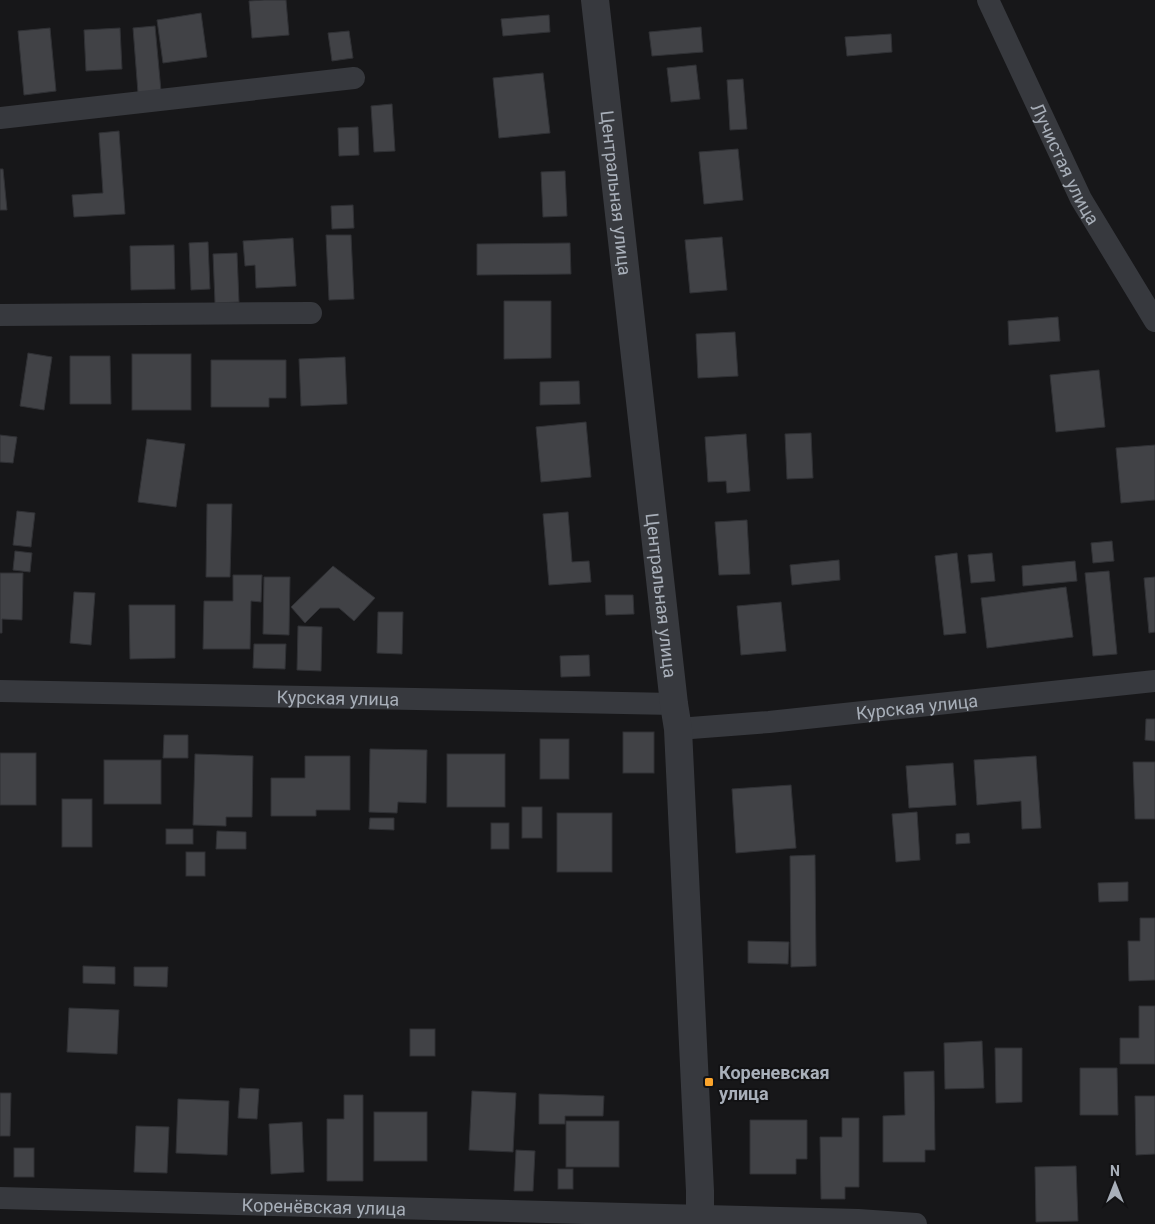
<svg xmlns="http://www.w3.org/2000/svg" width="1155" height="1224" viewBox="0 0 1155 1224" font-family="Roboto,sans-serif">
  <rect width="100%" height="100%" fill="#171719"/>
  <g fill="#414246" stroke="#303135">
    <path d="M264 0H286L289 35 252 38 249 1Z"/>
    <path d="M201 13 207 57 163 63 157 20Z"/>
    <path d="M549 15 550 32 503 36 501 19Z"/>
    <path d="M155 26 161 91 138 93 133 28Z"/>
    <path d="M701 27 703 52 652 56 649 32Z"/>
    <path d="M50 28 56 91 24 95 18 31Z"/>
    <path d="M120 28 122 69 86 71 84 30Z"/>
    <path d="M349 31 353 58 332 61 328 33Z"/>
    <path d="M891 34 892 52 847 56 845 37Z"/>
    <path d="M696 65 700 99 671 102 667 68Z"/>
    <path d="M543 73 550 133 499 138 493 78Z"/>
    <path d="M743 79 747 129 730 130 727 80Z"/>
    <path d="M392 104 395 151 374 152 371 106Z"/>
    <path d="M358 127 359 155 339 156 338 128Z"/>
    <path d="M119 131 125 214 74 217 72 195 103 193 99 133Z"/>
    <path d="M738 149 743 200 704 204 699 152Z"/>
    <path d="M0 169H3L7 210H0Z"/>
    <path d="M565 171 567 216 543 217 541 172Z"/>
    <path d="M353 205 354 228 332 229 331 206Z"/>
    <path d="M326 235H351L354 299 329 300Z"/>
    <path d="M722 237 727 290 690 293 685 240Z"/>
    <path d="M293 238 296 286 256 288 255 265 245 266 243 241Z"/>
    <path d="M208 242 210 289 191 290 189 243Z"/>
    <path d="M570 243 571 274 477 275V244Z"/>
    <path d="M174 245 175 289 131 290 130 246Z"/>
    <path d="M237 253 239 302 215 303 213 254Z"/>
    <path d="M504 301H551V358L504 359Z"/>
    <path d="M1058 317 1060 341 1009 345 1008 321Z"/>
    <path d="M735 332 738 376 698 378 696 334Z"/>
    <path d="M28 353 52 357 44 410 20 406Z"/>
    <rect x="132" y="354" width="59" height="56"/>
    <path d="M70 356H110L111 404H70Z"/>
    <path d="M345 357 347 404 301 406 299 359Z"/>
    <path d="M211 360H286V398H269V407H211Z"/>
    <path d="M1099 370 1105 427 1056 432 1050 375Z"/>
    <path d="M579 381 580 404 540 405V382Z"/>
    <path d="M586 422 591 477 541 482 536 427Z"/>
    <path d="M811 433 813 478 787 479 785 434Z"/>
    <path d="M746 434 750 491 727 493 726 481 708 482 705 437Z"/>
    <path d="M0 435 17 437 13 463 0 462Z"/>
    <path d="M147 439 185 444 176 507 138 502Z"/>
    <path d="M1155 445V500L1121 503 1116 448Z"/>
    <path d="M207 504H232L230 577H206Z"/>
    <path d="M17 511 35 513 31 547 13 545Z"/>
    <path d="M568 512 572 562 589 561 591 582 549 585 543 514Z"/>
    <path d="M747 520 750 574 719 575 715 522Z"/>
    <path d="M1112 541 1114 561 1093 563 1091 543Z"/>
    <path d="M15 551 32 553 30 572 13 570Z"/>
    <path d="M957 553 966 633 944 635 935 556Z"/>
    <path d="M992 553 995 581 971 583 968 555Z"/>
    <path d="M839 560 840 580 792 585 790 565Z"/>
    <path d="M1075 561 1077 581 1023 586 1022 566Z"/>
    <path d="M333 566 375 598 354 621 339 608H320L305 623 291 607Z"/>
    <path d="M1109 571 1117 654 1093 656 1085 573Z"/>
    <path d="M0 573H23L22 620 2 619V633H0Z"/>
    <path d="M233 575H262L261 602 251 601 250 649H203L204 601H233Z"/>
    <path d="M264 577H290L289 635 263 634Z"/>
    <path d="M1155 577V632L1149 633 1144 578Z"/>
    <path d="M1066 587 1073 637 987 648 981 598Z"/>
    <path d="M74 592 95 593 91 645 70 643Z"/>
    <path d="M605 595H633L634 614 606 615Z"/>
    <path d="M781 602 786 651 741 655 737 606Z"/>
    <path d="M129 605H175V658L130 659Z"/>
    <path d="M378 612H403L402 654 377 653Z"/>
    <path d="M298 626 322 627 321 671 297 670Z"/>
    <path d="M254 644H286L285 669 253 668Z"/>
    <path d="M589 655 590 676 561 677 560 656Z"/>
    <path d="M1146 719H1155V741L1145 740Z"/>
    <rect x="623" y="732" width="31" height="41"/>
    <path d="M164 735H188V758H163Z"/>
    <rect x="540" y="739" width="29" height="40"/>
    <path d="M370 749 427 750 426 803 398 802 397 813 369 812Z"/>
    <rect x="0" y="753" width="36" height="52"/>
    <path d="M195 754 253 756 252 817H226V826L193 825Z"/>
    <rect x="447" y="754" width="58" height="53"/>
    <path d="M305 756H350V810H316V816H271V778H305Z"/>
    <path d="M1036 756 1041 828 1022 829 1021 801 977 805 974 760Z"/>
    <rect x="104" y="760" width="57" height="44"/>
    <path d="M1133 762H1155V819H1135Z"/>
    <path d="M953 763 956 805 909 808 906 766Z"/>
    <path d="M791 785 796 848 736 853 732 789Z"/>
    <rect x="62" y="799" width="30" height="48"/>
    <rect x="522" y="807" width="20" height="31"/>
    <path d="M917 812 920 860 896 862 892 814Z"/>
    <rect x="557" y="813" width="55" height="59"/>
    <path d="M370 818H394V830L369 829Z"/>
    <rect x="491" y="823" width="18" height="26"/>
    <rect x="166" y="829" width="27" height="15"/>
    <path d="M217 831 246 832V849H216Z"/>
    <path d="M969 833 970 843 956 844V834Z"/>
    <rect x="186" y="852" width="19" height="24"/>
    <path d="M815 855 816 966 791 967 790 856Z"/>
    <path d="M1128 882V901L1099 902 1098 883Z"/>
    <path d="M1140 918H1155V980L1129 981 1128 941H1140Z"/>
    <path d="M748 941 789 942 788 964 748 963Z"/>
    <path d="M83 966 115 967V984L83 983Z"/>
    <path d="M134 967H168L167 987 134 986Z"/>
    <path d="M1139 1006H1155V1064H1120V1038H1139Z"/>
    <path d="M69 1008 119 1010 117 1054 67 1052Z"/>
    <rect x="410" y="1029" width="25" height="27"/>
    <path d="M982 1041 984 1088 945 1089 944 1043Z"/>
    <path d="M995 1048H1022V1102L996 1103Z"/>
    <path d="M1080 1068H1117L1118 1115H1080Z"/>
    <path d="M934 1071 935 1150H925V1162H883V1116L905 1115 904 1072Z"/>
    <path d="M240 1088 259 1089 257 1119 238 1118Z"/>
    <path d="M472 1091 516 1093 513 1152 469 1150Z"/>
    <path d="M0 1093H11L10 1136H0Z"/>
    <path d="M539 1094 604 1096 603 1116H565V1124H539Z"/>
    <path d="M344 1095H363V1181H327V1119H344Z"/>
    <path d="M1135 1096H1155V1154L1136 1155Z"/>
    <path d="M178 1099 229 1101 227 1155 176 1153Z"/>
    <rect x="374" y="1112" width="53" height="49"/>
    <path d="M842 1118H859V1187H845V1199H821L820 1137H842Z"/>
    <path d="M750 1120H807V1159H796V1174H750Z"/>
    <rect x="566" y="1121" width="53" height="46"/>
    <path d="M302 1122 304 1172 271 1174 269 1124Z"/>
    <path d="M136 1126 169 1127 167 1173 134 1172Z"/>
    <rect x="14" y="1148" width="20" height="29"/>
    <path d="M516 1150 535 1151 533 1191H514Z"/>
    <path d="M1076 1166 1078 1221 1036 1222 1035 1167Z"/>
    <rect x="558" y="1169" width="15" height="20"/>
  </g>
  <g fill="none" stroke-linecap="round" stroke-linejoin="round">
    <g stroke="#37393e" stroke-width="22">
      <path id="s1" d="M988 0 1081 199 1155 321"/>
      <path d="M0 118 354 78"/>
      <path d="M0 315 311 313"/>
      <path id="s2" d="M0 691 674 704"/>
      <path id="s3" d="M678 729 769 722 1155 681"/>
      <path id="s4" d="M0 1198 858 1220 916 1224"/>
    </g>
    <path stroke="#37393e" stroke-width="28" id="s5" d="M595 0 674 704 678 729 700 1191V1224"/>
  </g>
  <rect fill="#fca52c" stroke="#121214" stroke-width="2" x="704" y="1077" width="10" height="10" rx="2.5"/>
  <g text-anchor="middle" dominant-baseline="central" stroke-width="4" stroke-linejoin="round" paint-order="stroke">
    <g font-size="18" fill="#a8afb9" stroke="#121214">
      <text stroke="none"><textPath href="#s1" startOffset="181">Лучистая улица</textPath></text>
      <text stroke="none"><textPath href="#s5" startOffset="194">Центральная улица</textPath></text>
      <text stroke="none"><textPath href="#s5" startOffset="599">Центральная улица</textPath></text>
      <text stroke="none"><textPath href="#s2" startOffset="338">Курская улица</textPath></text>
      <text stroke="none"><textPath href="#s3" startOffset="240">Курская улица</textPath></text>
      <text stroke="none"><textPath href="#s4" startOffset="324">Коренёвская улица</textPath></text>
    </g>
    <g font-size="18" font-weight="bold" fill="#a8afb9" stroke="#121214" text-anchor="start">
      <text x="719" y="1072">Кореневская<tspan x="719" dy="21">улица</tspan></text>
    </g>
  </g>
  <g transform="translate(1115 1184)" stroke="#121214" stroke-width="4" paint-order="stroke">
  <path d="M0-4L9 19L0 12L-9 19Z" fill="#a8afb9"/>
  <text y="-8" font-size="14" font-weight="bold" text-anchor="middle" fill="#a8afb9">N</text>
  </g>
</svg>
